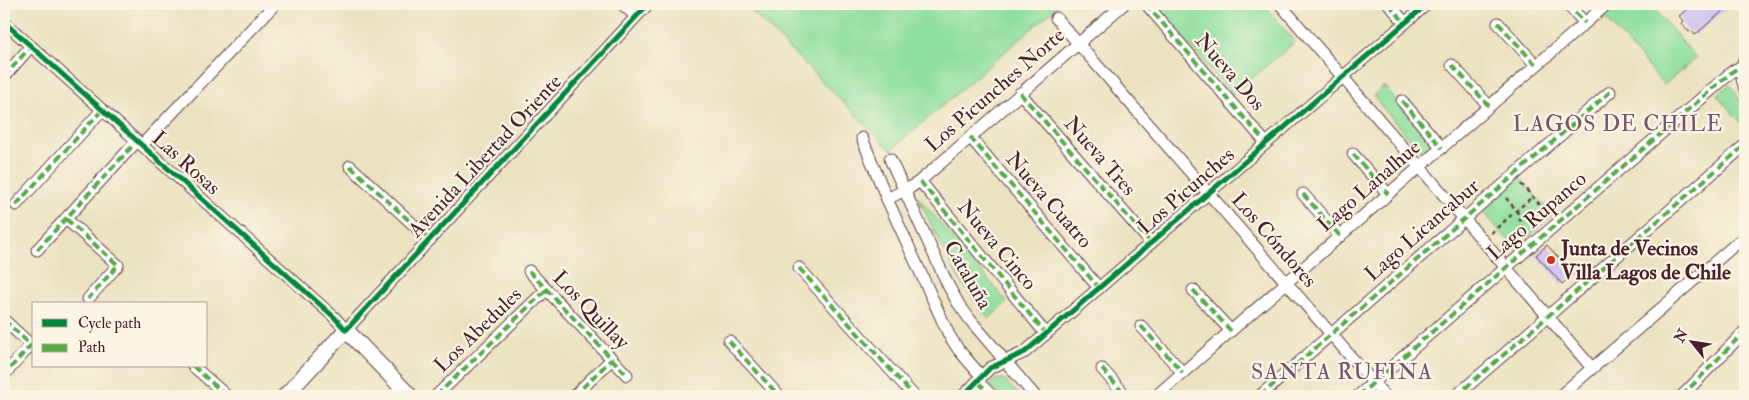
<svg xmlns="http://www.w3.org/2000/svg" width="1749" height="400" viewBox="0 0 1749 400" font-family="'IM FELL Double Pica',serif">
  <rect width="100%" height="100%" fill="#fcf5e5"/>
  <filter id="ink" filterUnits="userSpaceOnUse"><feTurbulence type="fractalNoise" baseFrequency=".02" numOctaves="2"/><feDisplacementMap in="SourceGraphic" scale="10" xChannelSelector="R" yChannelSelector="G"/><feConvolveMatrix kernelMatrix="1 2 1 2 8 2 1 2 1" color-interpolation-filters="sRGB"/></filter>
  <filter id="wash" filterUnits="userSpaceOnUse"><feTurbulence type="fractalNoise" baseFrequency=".0096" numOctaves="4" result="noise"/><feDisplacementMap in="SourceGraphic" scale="20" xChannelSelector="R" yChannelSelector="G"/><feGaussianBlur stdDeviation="1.12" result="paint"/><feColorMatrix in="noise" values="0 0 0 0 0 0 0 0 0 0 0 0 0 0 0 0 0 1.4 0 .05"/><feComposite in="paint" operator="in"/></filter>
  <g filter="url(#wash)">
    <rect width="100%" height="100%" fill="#eae2c0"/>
    <g fill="#8fdf9f" stroke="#6c7f65">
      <path d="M744 4H1060L891 150Z"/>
      <path d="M1153 4H1263L1295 42 1232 95Z"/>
      <path d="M1618 4H1650L1696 58 1664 85 1604 16Z"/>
      <path d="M1730 84 1745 108V127L1717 95Z"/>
      <path d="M1384 86 1432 143 1424 150 1417 148 1373 96Z"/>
      <path d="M1517 174 1553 215 1515 248 1479 207Z"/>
      <path d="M917 196 1007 302 989 319 957 276Z"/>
      <path d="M1003 379 1020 396H1001L989 385 995 380Z"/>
    </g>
    <g id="blocks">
      <g fill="#c2b6f3">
        <path d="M1693 4H1731L1695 35 1691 30 1689 32 1681 23 1683 21 1679 16Z"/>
        <path d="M1547 245 1573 274 1562 284 1536 255Z"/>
      </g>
    </g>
  </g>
  <g filter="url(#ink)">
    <use href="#blocks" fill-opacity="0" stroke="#623c41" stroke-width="1"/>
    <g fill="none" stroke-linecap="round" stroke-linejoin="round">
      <g stroke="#623c41" stroke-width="13">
        <g id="minor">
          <path d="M622 4 636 16"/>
          <path d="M1146 4 1266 143"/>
          <path d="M1280 4 1592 368"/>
          <path d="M1389 4 1405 23"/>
          <path d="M1567 4 1585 23"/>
          <path d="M1056 18 1385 396"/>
          <path d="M4 22 334 317 346 330 648 4"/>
          <path d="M1498 23 1536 65"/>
          <path d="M1744 60C1740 70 1741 79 1745 88"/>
          <path d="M1452 65 1489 106"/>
          <path d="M4 77 31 46"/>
          <path d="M1020 93 1151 243"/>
          <path d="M1402 101 1442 148"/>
          <path d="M970 137 1099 288"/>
          <path d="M862 138 887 199 949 335 958 349 981 376"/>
          <path d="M142 145 275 4"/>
          <path d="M1353 154 1388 194"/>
          <path d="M890 159 948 285 958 303 971 321 1035 396"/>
          <path d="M350 166 430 240"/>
          <path d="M920 181 1046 334"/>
          <path d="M1303 194 1340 236"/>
          <path d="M887 199 911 187 920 181 1124 4"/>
          <path d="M16 205 102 110"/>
          <path d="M66 219 118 265 88 299"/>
          <path d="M37 250 137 141"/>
          <path d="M799 268 914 396"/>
          <path d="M529 271 627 375"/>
          <path d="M1193 290 1231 331"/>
          <path d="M4 320 31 345 4 375"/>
          <path d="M1141 326 1183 373"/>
          <path d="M729 341 779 396"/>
          <path d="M193 366 227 396"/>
          <path d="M1102 369 1126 396"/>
          <path d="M978 382 992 396"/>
          <path d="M436 396 546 290"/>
          <path d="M574 396 612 359"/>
          <path d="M963 396 990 368 1025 352 1427 4"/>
          <path d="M1156 396 1607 4"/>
          <path d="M1260 396 1610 92"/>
          <path d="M1358 396 1733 71 1742 66"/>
          <path d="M1456 396 1745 145"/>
          <path d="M1560 396 1745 236"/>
          <path d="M1682 396 1745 331"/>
        </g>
      </g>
      <g stroke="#623c41" stroke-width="17">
        <path id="secondary" d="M285 396 346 330 410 396"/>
      </g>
      <g stroke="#623c41" stroke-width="2.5" stroke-dasharray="4 4" stroke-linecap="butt">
        <path d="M1521 184 1549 215"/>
        <path d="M1506 198 1517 211 1525 236"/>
        <path d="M1491 233 1532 197"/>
      </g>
      <use href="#minor" stroke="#fff" stroke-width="11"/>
      <use href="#secondary" stroke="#fff" stroke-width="15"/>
      <g stroke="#57aa44" stroke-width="4" stroke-dasharray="8 4" stroke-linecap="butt">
        <path d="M1146 4 1266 143"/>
        <path d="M1389 4 1405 23"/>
        <path d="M1567 4 1585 23"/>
        <path d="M1498 23 1536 65"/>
        <path d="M1452 65 1489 106"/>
        <path d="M4 77 31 46"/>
        <path d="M1020 93 1151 243"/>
        <path d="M1402 101 1442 148"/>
        <path d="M970 137 1099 288"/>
        <path d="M1353 154 1388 194"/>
        <path d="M350 166 430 240"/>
        <path d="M920 181 1046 334"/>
        <path d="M1303 194 1340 236"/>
        <path d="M16 205 102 110"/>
        <path d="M66 219 118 265 88 299"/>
        <path d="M37 250 137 141"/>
        <path d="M799 268 914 396"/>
        <path d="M529 271 627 375"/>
        <path d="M1193 290 1231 331"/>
        <path d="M4 320 31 345 4 375"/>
        <path d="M1141 326 1183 373"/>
        <path d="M729 341 779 396"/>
        <path d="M193 366 227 396"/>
        <path d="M1102 369 1126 396"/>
        <path d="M978 382 992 396"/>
        <path d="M436 396 546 290"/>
        <path d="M574 396 612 359"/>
        <path d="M1260 396 1610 92"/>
        <path d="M1358 396 1733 71 1742 66"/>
        <path d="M1456 396 1745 145"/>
        <path d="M1682 396 1745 331"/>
      </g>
      <g stroke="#fcf5e5" stroke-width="8">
        <g id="cycleway">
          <path d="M4 22 334 317 346 330 648 4"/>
          <path d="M963 396 990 368 1025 352 1427 4"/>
        </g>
      </g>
      <use href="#cycleway" stroke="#00873e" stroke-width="5"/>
    </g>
  </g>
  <circle fill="#c8321e" stroke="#fcf5e5" stroke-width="2" cx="1551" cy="260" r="5"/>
  <g text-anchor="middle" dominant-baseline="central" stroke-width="4.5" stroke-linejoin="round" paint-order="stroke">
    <g font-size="21" fill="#4a1f2b" stroke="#fcf5e5">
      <text transform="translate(1230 72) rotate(49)">Nueva Dos</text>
      <text transform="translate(995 90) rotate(-41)">Los Picunches Norte</text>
      <text transform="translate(485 156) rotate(-47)">Avenida Libertad Oriente</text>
      <text transform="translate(1100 156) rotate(49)">Nueva Tres</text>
      <text transform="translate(186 163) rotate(42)">Las Rosas</text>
      <text transform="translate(1369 186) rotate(-41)">Lago Lanalhue</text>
      <text transform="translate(1186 191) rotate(-41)">Los Picunches</text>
      <text transform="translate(1049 200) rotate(49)">Nueva Cuatro</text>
      <text transform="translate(1537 216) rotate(-41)">Lago Rupanco</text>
      <text transform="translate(1422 230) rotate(-41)">Lago Licancabur</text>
      <text transform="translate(1274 240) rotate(49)">Los Cóndores</text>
      <text transform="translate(997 245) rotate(50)">Nueva Cinco</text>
      <text transform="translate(968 275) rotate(60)">Cataluña</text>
      <text transform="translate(591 310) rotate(46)">Los Quillay</text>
      <text transform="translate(478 330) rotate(-44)">Los Abedules</text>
    </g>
    <g font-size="21" font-weight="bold" fill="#4a1f2b" stroke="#fcf5e5" text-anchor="start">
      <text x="1561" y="248">Junta de Vecinos<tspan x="1561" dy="24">Villa Lagos de Chile</tspan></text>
    </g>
    <g font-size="22" letter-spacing="1" fill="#745471" stroke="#fcf5e5">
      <text x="1618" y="124">LAGOS DE CHILE</text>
      <text x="1342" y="372">SANTA RUFINA</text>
    </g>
  </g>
  <rect width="1749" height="400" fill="none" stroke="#fcf5e5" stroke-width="20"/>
  <rect x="32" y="302" width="175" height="65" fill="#fcf5e5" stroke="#b59f9b"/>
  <rect x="42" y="319" width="25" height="8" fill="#00873e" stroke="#b59f9b"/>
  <text x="78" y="328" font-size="15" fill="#4a1f2b">Cycle path</text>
  <rect x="42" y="344" width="25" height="8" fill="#57aa44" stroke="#b59f9b"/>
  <text x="78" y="352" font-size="15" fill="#4a1f2b">Path</text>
  <g transform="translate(1692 342) rotate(300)" stroke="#fcf5e5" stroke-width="4" paint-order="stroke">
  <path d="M0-4L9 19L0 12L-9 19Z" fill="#4a1f2b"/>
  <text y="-8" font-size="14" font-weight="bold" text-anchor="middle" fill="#4a1f2b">N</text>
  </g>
</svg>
